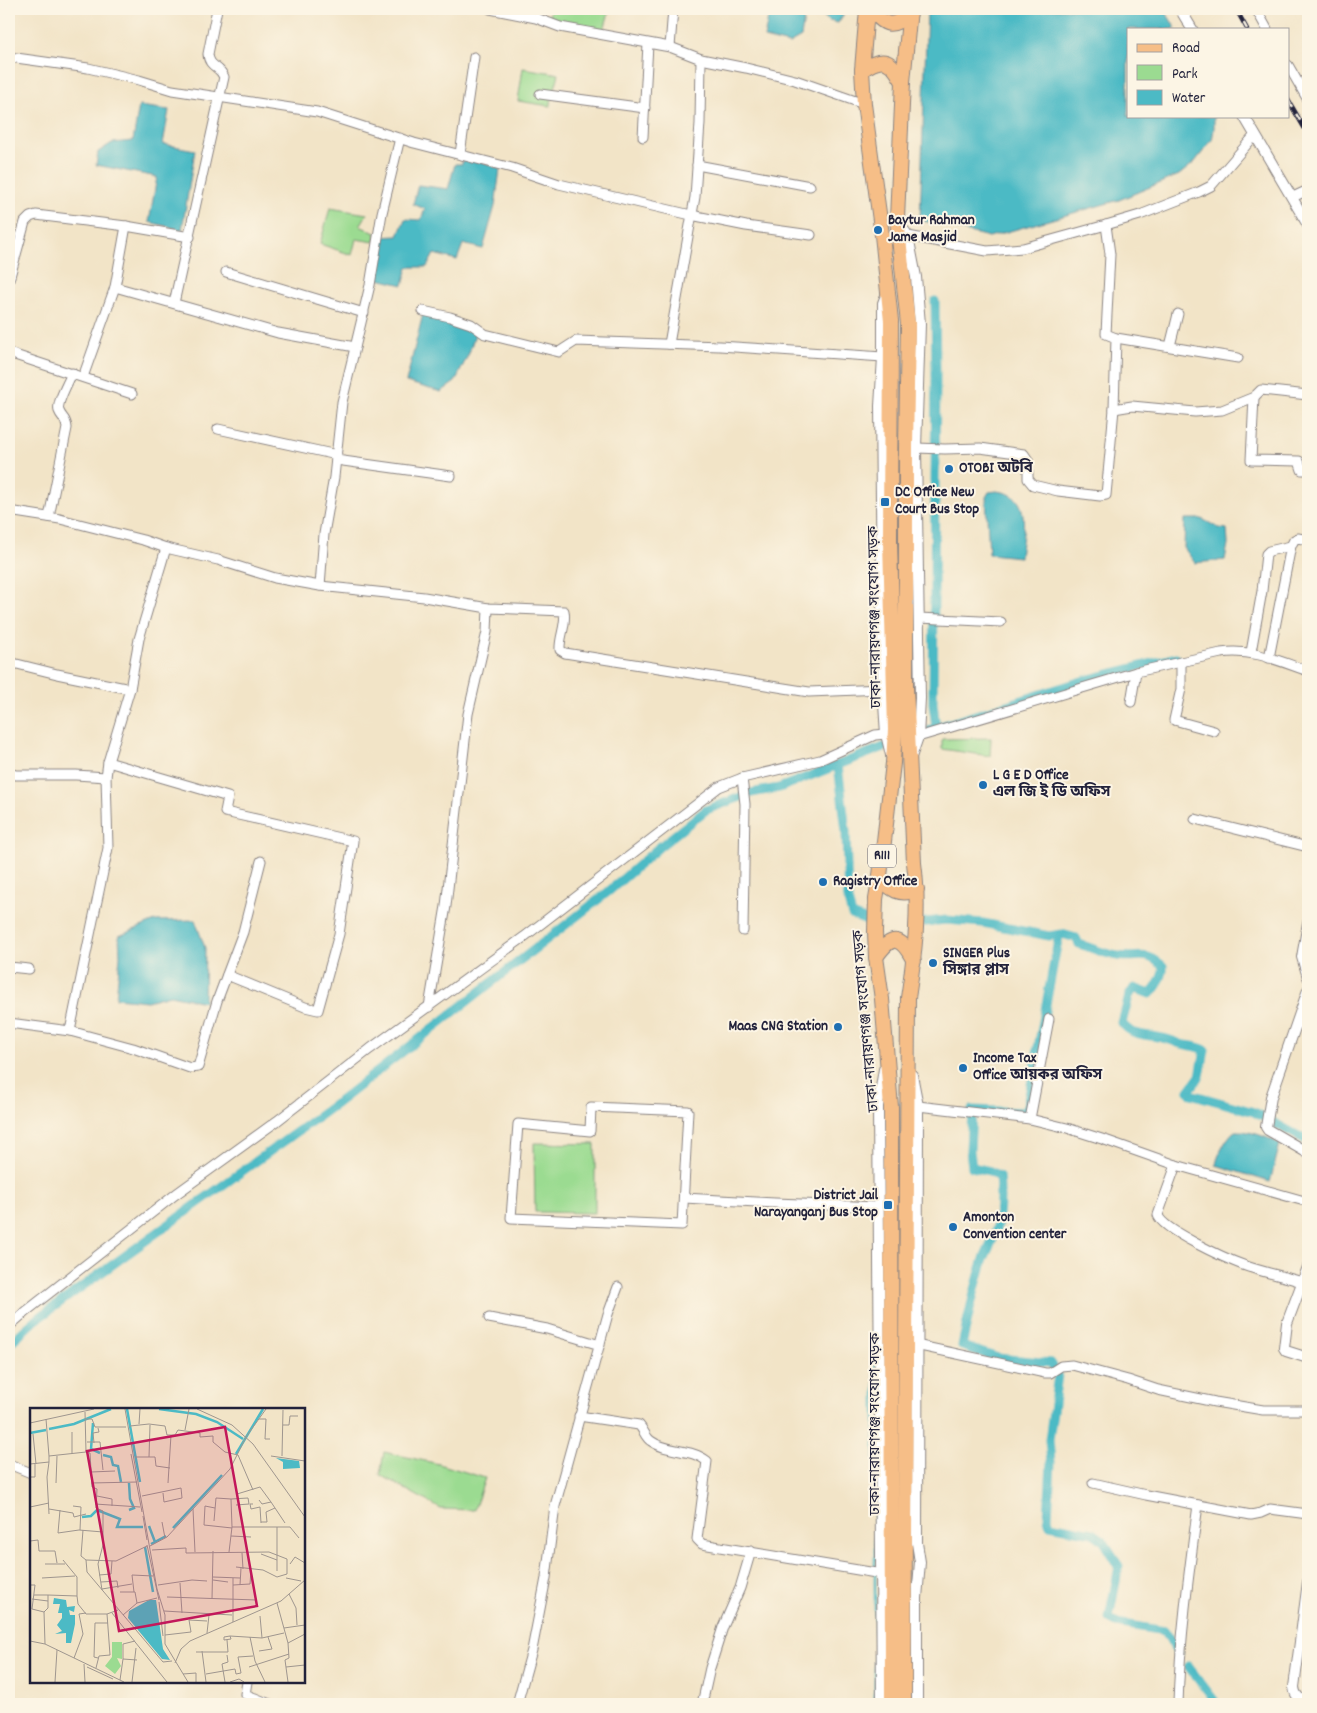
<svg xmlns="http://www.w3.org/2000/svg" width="1317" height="1713" viewBox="0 0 1317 1713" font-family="Dekko,'Noto Sans Bengali',sans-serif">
  <rect width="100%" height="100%" fill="#fcf5e5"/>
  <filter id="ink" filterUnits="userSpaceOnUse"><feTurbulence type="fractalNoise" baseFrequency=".02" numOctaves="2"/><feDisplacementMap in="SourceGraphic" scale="10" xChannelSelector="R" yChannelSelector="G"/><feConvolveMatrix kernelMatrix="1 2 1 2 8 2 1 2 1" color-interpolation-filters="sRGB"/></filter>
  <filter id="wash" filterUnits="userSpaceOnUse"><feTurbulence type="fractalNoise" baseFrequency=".0096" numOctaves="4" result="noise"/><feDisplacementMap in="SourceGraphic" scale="20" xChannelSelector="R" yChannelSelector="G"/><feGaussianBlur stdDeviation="1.12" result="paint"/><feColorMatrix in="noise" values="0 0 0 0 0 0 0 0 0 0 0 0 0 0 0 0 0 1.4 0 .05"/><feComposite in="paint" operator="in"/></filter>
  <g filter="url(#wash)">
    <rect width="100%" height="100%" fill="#f2e4c7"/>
    <g fill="#9bdb91" stroke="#5e7e66">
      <path d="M551 9H610L603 33 560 25 549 16Z"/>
      <path d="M523 68 559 74 550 106 518 101Z"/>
      <path d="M330 208 367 214 360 226 375 233 374 242 356 239 352 255 320 244Z"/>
      <path d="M991 738 990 756 942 749V739Z"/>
      <path d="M534 1143 595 1144V1213L535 1212Z"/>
      <path d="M384 1452 439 1464 485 1478 474 1510 441 1509 380 1475Z"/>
    </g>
    <g fill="#4cbac5" stroke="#376e80">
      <path d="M778 9H847L838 23 829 21 819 12 804 18 801 37 789 44 764 38 769 13 777 11Z"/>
      <path d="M927 9H1164L1176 29H1128V116H1214V129L1212 140 1194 163 1179 175 1119 200 989 237 920 220Z"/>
      <path d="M139 106 169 110 163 144 195 150 182 230 149 222 157 177 96 165 98 152 112 143 133 141Z"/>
      <path d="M464 157 500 169 495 206 483 249 463 244 457 260 434 254 427 267H408L403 285 374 278 379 237 398 236 405 219 421 220 425 209 413 204 418 185 448 189 455 164H462Z"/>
      <path d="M423 314 476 331 469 353 455 382 441 392 406 382Z"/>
      <path d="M997 491C1001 492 1005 492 1009 494 1031 503 1022 538 1020 557L989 554 986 497 989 492Z"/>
      <path d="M1185 519H1202L1219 528 1227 529 1228 544 1225 560 1195 563 1184 548Z"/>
      <path d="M195 920 205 948 204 1002 170 995 147 1001 116 998 120 956 119 936 155 921Z"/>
      <path d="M1235 1131C1249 1130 1268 1137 1280 1144L1270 1182 1216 1165C1217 1156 1227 1136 1235 1131Z"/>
    </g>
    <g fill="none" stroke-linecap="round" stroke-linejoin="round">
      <path stroke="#4cbac5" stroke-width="2.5" d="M875 1704V1347"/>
      <g stroke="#4cbac5" stroke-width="9">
        <path d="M935 301 936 374 933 703 936 727"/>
        <path d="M931 729 1085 680 1176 657"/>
        <path d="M838 765 846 831 848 901 852 915 869 922"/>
        <path d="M925 922 947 920 983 923 1049 936 1062 934 1076 938 1079 944C1092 948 1105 954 1118 956 1140 960 1143 949 1163 966 1164 975 1157 988 1150 994L1134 988 1129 996 1122 1023C1132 1037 1146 1034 1162 1038 1169 1039 1175 1042 1181 1044 1189 1046 1198 1046 1205 1050L1200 1076 1189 1091 1191 1094 1254 1112 1308 1141"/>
        <path d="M1059 935 1026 1112 972 1110 970 1151 972 1167 990 1171 999 1176C1001 1196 1001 1214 995 1234 992 1243 987 1251 984 1259 974 1288 968 1317 962 1346L998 1358 1051 1363 1058 1375 1049 1440 1051 1463 1048 1518 1050 1525 1093 1533 1103 1540 1119 1566 1109 1618 1116 1623 1165 1631 1178 1654"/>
        <path d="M9 1344 33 1322 337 1103 608 892 658 848 706 810 751 793 779 788 884 747"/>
        <path d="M1188 1666 1217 1704"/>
      </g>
    </g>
  </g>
  <g filter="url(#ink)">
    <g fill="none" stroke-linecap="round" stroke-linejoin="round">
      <g stroke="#8a8381" stroke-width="11">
        <g id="minor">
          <path d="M490 9 536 18 560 27 670 47 701 59 746 68 795 80 864 104"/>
          <path d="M1256 9 1267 29"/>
          <path d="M670 47 673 9"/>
          <path d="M9 57 88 68 139 80 172 90 317 112 414 143 512 168 559 184 691 215 746 226 811 235"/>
          <path d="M1288 65 1308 100"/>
          <path d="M540 94 645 108"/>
          <path d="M643 137 648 44"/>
          <path d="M460 154 474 57"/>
          <path d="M697 165 810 186"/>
          <path d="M1293 197 1308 190"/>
          <path d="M1106 225 1110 254 1106 334 1116 338 1238 358"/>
          <path d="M908 236 987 251 1023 248 1106 225 1140 215 1199 192 1211 186 1255 135"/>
          <path d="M226 272 364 313"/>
          <path d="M9 280 25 222 30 217 36 215 126 226 190 237"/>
          <path d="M115 287 278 333 355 347"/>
          <path d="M174 303 224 77C219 65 209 68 208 54L217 9"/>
          <path d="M423 311 450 317 471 324 485 334 559 352 576 341 720 346 883 357"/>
          <path d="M669 344 695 197 700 123 701 59"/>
          <path d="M1170 346 1178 314"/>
          <path d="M9 353 132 394"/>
          <path d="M83 377 115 287 126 226"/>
          <path d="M1254 397 1251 460 1299 461 1302 470H1308"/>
          <path d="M1114 409 1132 406 1195 412 1222 410 1254 397 1261 390 1308 395"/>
          <path d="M218 429 337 455"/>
          <path d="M916 448 945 449 980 448 1024 454 1028 460V479L1033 485 1058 491 1100 496 1106 495 1114 409 1116 338"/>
          <path d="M336 460 451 476"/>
          <path d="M9 511 60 519 143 540 166 548 218 560 275 578 320 586 424 597 488 608 564 611C567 624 559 637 560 650L565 653 809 692 883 689"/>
          <path d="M49 517 67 428C66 417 62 419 59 411 56 403 69 381 72 373"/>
          <path d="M320 586 324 534 334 477 342 402 370 285 382 213 400 138"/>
          <path d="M919 618 1001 622"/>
          <path d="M1251 652 1262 591 1266 554 1269 551 1291 546"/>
          <path d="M1269 658 1291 546 1294 540 1298 538 1308 540"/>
          <path d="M9 662 57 674 130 689"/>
          <path d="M1181 662V689L1174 720 1214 731"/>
          <path d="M1131 702 1136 672"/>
          <path d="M918 737 1136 672 1221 653C1251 648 1279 661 1308 671"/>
          <path d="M108 762 228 797 225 812 353 841 339 934 318 1010 305 1007 227 975"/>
          <path d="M9 773 16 775H76L106 777 108 762 130 689 139 639 166 548"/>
          <path d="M742 778 745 804 743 931"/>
          <path d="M1195 819 1308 847"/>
          <path d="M9 967 29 969"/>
          <path d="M429 1007 446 906 468 714 487 632 488 608"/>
          <path d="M9 1023 70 1031 108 848 106 777"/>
          <path d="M70 1031 133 1048 190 1068 198 1067 217 1001 243 932 261 861"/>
          <path d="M918 1106 1030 1119 1067 1128 1105 1140 1176 1165 1308 1202"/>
          <path d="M591 1107 688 1111 682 1225 511 1218 518 1124 590 1131Z"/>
          <path d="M1030 1119 1049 1019"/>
          <path d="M1176 1165 1158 1215C1162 1230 1227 1259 1243 1265 1262 1272 1283 1276 1302 1282"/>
          <path d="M684 1198 775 1203 879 1207"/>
          <path d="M489 1318 547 1329 600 1345"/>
          <path d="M9 1326 24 1313 176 1194 277 1121 370 1049 524 937 719 787 742 778 820 760 875 735 886 734"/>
          <path d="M911 1344 1045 1373H1050L1061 1366 1072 1365 1128 1380 1158 1390 1215 1402 1263 1410H1308"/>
          <path d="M579 1416 639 1425C644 1430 645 1437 651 1441 667 1453 691 1448 707 1461L697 1539 702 1544 882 1574"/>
          <path d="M9 1464 31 1473"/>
          <path d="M1093 1483 1146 1495 1251 1515 1261 1513 1270 1509 1308 1514"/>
          <path d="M247 1682 245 1694 270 1704"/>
          <path d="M517 1704 532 1650 546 1578 555 1506 608 1314 618 1287"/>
          <path d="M702 1704 710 1668 723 1627 740 1588 751 1551"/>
          <path d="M1178 1704C1180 1637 1189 1572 1198 1505"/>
        </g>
      </g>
      <g stroke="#8a8381" stroke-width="12">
        <g id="tertiary">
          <path d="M1180 9 1192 29"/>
          <path d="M1244 116 1308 225"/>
          <path d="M898 222 908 236 916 277 920 324 916 448 920 698 918 737 911 757"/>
          <path d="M885 298 883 303V357L880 406 883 689 886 734 891 755"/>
          <path d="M1308 923 1302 957 1308 977"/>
          <path d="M1308 990 1271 1097 1266 1127 1268 1130 1308 1153"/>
          <path d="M912 1075 918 1106 917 1543 920 1562 917 1598V1704"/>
          <path d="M1308 1267 1287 1323 1284 1348 1286 1351 1308 1358"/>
          <path d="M1308 1582 1294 1687C1295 1697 1300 1699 1308 1702"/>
          <path d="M882 1704 878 1106 884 1069"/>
        </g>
      </g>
      <g stroke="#8a8381" stroke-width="16">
        <g id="primary">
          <path d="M867 9 862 70 864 104 882 235 891 321 890 541 895 730 893 763 880 876 876 899 875 932 876 957 882 999 891 1107 892 1704"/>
          <path d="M871 9C885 27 892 29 910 13"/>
          <path d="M862 70C884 55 891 60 903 82"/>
          <path d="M880 876C889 890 901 897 917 889"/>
          <path d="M876 957C893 933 901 937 914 961"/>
          <path d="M904 1704 908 998C915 952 920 908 914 863L906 687V448L908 324 897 219 903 82 910 9"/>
        </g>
      </g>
      <use href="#minor" stroke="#fff" stroke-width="9"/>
      <use href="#tertiary" stroke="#fff" stroke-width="10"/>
      <use href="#primary" stroke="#f6be87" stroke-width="14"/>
      <g stroke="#22223b" stroke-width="4.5">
        <g id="rail">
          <path d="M1236 9 1247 29"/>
          <path d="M1288 100 1308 134"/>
        </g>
      </g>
      <use href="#rail" stroke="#fcf5e5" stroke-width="2.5" stroke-dasharray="8" stroke-linecap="butt"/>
    </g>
  </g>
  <g fill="#1f6fb2" stroke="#fcf5e5" stroke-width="2">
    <circle cx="878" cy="230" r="5"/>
    <circle cx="949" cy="469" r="5"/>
    <rect x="880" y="497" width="10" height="10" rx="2.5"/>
    <circle cx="983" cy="785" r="5"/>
    <circle cx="823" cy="882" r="5"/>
    <circle cx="933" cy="963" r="5"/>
    <circle cx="838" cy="1027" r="5"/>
    <circle cx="963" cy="1068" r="5"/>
    <rect x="883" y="1200" width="10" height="10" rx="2.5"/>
    <circle cx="953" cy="1227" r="5"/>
  </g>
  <g text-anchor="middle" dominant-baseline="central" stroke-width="4" stroke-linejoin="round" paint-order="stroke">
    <rect fill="#fcf5e5" stroke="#63616e" stroke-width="1" x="868" y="844.5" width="28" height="23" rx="4"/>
    <g font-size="14" font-weight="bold" fill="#22223b">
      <text x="882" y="856">R111</text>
    </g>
    <g font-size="15" font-weight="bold" fill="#22223b" stroke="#fcf5e5" text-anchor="start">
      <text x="888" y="221">Baytur Rahman<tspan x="888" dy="17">Jame Masjid</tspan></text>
      <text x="959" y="469">OTOBI অটবি</text>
      <text x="895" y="493">DC Office New<tspan x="895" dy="17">Court Bus Stop</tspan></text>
      <text x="993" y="776">L G E D Office<tspan x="993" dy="17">এল জি ই ডি অফিস</tspan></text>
      <text x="833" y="882">Ragistry Office</text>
      <text x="943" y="954">SINGER Plus<tspan x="943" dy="17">সিঙ্গার প্লাস</tspan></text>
      <text x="828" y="1027" text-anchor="end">Maas CNG Station</text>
      <text x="973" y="1059">Income Tax<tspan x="973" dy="17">Office আয়কর অফিস</tspan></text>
      <text x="878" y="1196" text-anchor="end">District Jail<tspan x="878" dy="17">Narayanganj Bus Stop</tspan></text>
      <text x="963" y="1218">Amonton<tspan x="963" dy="17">Convention center</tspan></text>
    </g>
    <g font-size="15" fill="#22223b" stroke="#fcf5e5">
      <text transform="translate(876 617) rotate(-91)">ঢাকা-নারায়ণগঞ্জ সংযোগ সড়ক</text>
      <text transform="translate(867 1021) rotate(-95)">ঢাকা-নারায়ণগঞ্জ সংযোগ সড়ক</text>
      <text transform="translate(876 1424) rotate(-90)">ঢাকা-নারায়ণগঞ্জ সংযোগ সড়ক</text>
    </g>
  </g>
  <g transform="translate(30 1408)">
    <rect width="275" height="275" fill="#f2e4c7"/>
    <path d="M82 234H92V251L87 250 91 258 85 266 75 258 82 249Z" fill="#9bdb91"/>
    <path d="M246 50 269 53 270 60 253 61V54ZM24 190 36 192 37 199 45 198 44 204 39 202 40 207H45V216L41 235H36V239V225L25 226 32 223 27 217 32 210V205H28L30 196H23ZM119 192H126L133 241 140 252 132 251 98 210 99 203Z" fill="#4cbac5"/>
    <path fill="none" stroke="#4cbac5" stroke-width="2.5" d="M97 1 110 74M129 1 166 6 187 14 213 31M63 15 61 41 70 45M19 21 44 16 81 1M0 25 16 22M206 46 233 1M73 47 81 49 83 57 88 58 91 74M99 102 104 100 100 91 99 75M52 109 61 108 67 102 90 111 87 119H113M119 118 125 134M143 120 192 67M121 136 136 128M115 139 123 184"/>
    <path fill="none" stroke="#9f968f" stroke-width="1" d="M95 1 127 181 135 207V236L158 274M167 1 202 17 223 36 275 109M55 4 56 44M16 11 19 48M56 11H62L65 19H96M229 11H236L235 31H240M0 15 64 1M109 16 110 1M253 17H259L260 8H268M100 18 119 16 135 18 137 27H145L148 22 170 25V29L183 28V34L195 44 208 47 223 82M155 22 159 1M3 26 6 56M57 34H70L73 62M64 35 63 25 69 24 68 20M56 44 60 45 62 79 67 81 66 100 73 103V137L68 156 72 182M42 46V24M101 46 112 104M241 48 275 53M252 48 253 2M105 49H125L126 58 140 60M119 49 120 17M19 54 17 69 19 106M0 56 19 54V48L56 44M61 64 85 63M0 69H5V56M26 75 27 48M61 75 107 74M138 75 141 27M207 86 230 79 241 94M67 88 82 91V98M112 88 151 80 152 90 134 94 133 85M229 92 232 96 241 94 245 100 236 104 237 114H231M65 96 110 99M223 96H220L221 101 230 99 231 115M43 98 51 99 50 122M0 99 19 95M185 100 175 98 174 117 202 120M245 100 255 115M19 101 43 105 44 109 56 106M163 101 165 144M30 102 28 125 49 122 73 124M113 108 117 132M184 113 186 90 201 91M132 114 135 130M202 119 201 91 218 90 219 96 206 97M53 122 51 148 56 152M201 128 221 129M0 133 8 132 9 143H25L27 155M117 137 129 192M117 138 86 153 56 152 57 164 133 254 142 253M120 138 137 129 200 61 216 29 236 1M122 142 156 140V145L239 144 257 151V166L247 169 233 162 206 159M199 144 202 119H247M212 145 213 161M231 146 247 152M33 152 47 169V188M15 156H35M260 156 265 149 275 155M247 163V119H260L269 130M69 167 81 166 82 153M183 169 210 170M12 170 45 168M256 170 271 173M183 172 198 174M71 174 87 173 88 180M150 175 152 205M0 177H5L2 201 14 204 15 236M128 177 162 172 177 173M203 177 220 176 221 162M210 177 211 160M72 181 102 176M90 184H105L107 195M104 184 102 167 123 168M259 186 266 200 267 217M4 187H18V200L14 204M18 187 47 188 48 196 56 206H77M137 189 227 192M2 191 18 193M182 191 183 143M129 194 133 228M247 195 258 235 259 250 255 252 258 274M134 203 202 207M82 205 137 274M93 207 107 195 127 190M230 208 232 230M203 214V170M254 220 275 217M177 225 179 207M135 227 161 224 159 212 177 213M200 228 201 231 194 232V229L200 228 232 230 254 225M220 229 225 253 235 274M0 233 15 236 94 274M258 235 275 226M172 243 176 274M229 243 242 241 238 229M166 244H198L197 232M44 250 53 226 49 206 56 205M68 250 64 249 65 215H78M93 251V236L105 233M145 255 151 241 160 233 251 193 275 172M54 256 55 274M57 259 83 271M219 259 259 246M256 259 275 257M66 260 69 248 80 247 77 206 88 202M153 266 166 265V274M176 266 205 261 206 266 211 265 208 249 223 248M90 272 93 251 107 252M25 274 27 242M102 274 106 240M195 274 192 256 198 254 197 247M200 274 209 271 214 274"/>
    <path fill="#c2185b" fill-opacity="0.15" stroke="#c2185b" stroke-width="2.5" d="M195 19 227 198 89 223 57 43Z"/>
    <rect width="275" height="275" fill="none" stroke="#22223b" stroke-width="2.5"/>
  </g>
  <rect width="1317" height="1713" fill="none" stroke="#fcf5e5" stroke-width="30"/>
  <rect x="1127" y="28" width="162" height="90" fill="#fcf5e5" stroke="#a5a1a1"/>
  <rect x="1137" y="44" width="25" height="8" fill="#f6be87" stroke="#a5a1a1"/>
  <text x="1172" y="52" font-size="15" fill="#22223b">Road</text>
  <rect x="1137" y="65" width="25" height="15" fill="#9bdb91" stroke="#a5a1a1"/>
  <text x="1172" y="78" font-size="15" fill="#22223b">Park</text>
  <rect x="1137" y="90" width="25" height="15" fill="#4cbac5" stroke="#a5a1a1"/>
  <text x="1172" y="102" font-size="15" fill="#22223b">Water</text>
</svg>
